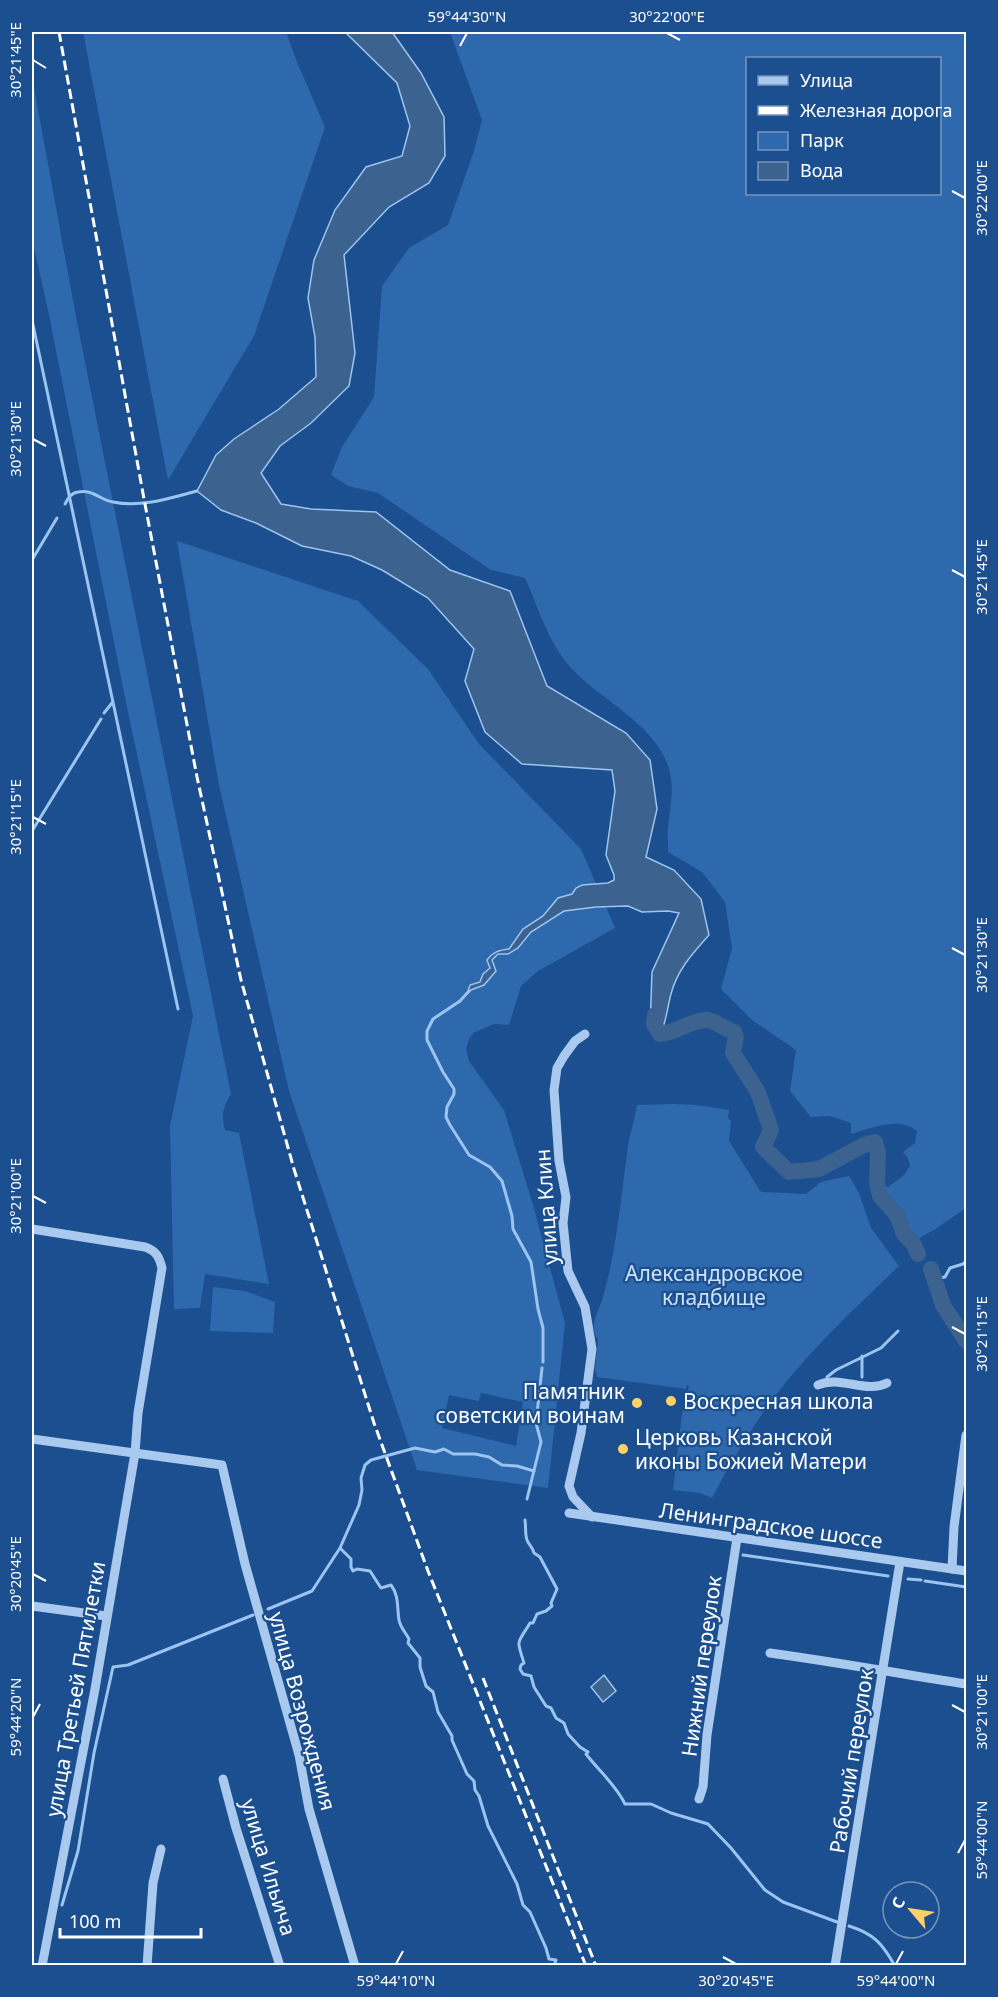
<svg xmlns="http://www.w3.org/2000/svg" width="998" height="1997" viewBox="0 0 998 1997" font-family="'Noto Sans',sans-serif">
  <rect width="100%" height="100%" fill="#1b4f8f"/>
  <g fill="#2e69ad" fill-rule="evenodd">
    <path d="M83 32H286L297 62 325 127 254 336 168 480Z"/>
    <path d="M450 32H966V1208L934 1230 916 1240C905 1231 907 1221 898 1211 890 1201 883 1197 879 1184L888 1187 904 1175 910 1166 908 1158 903 1152 915 1143 917 1131C898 1116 872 1128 851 1134V1123L830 1116 811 1117 790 1091 796 1050 752 1020 721 989 732 948 725 902 702 872 668 852C668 841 667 830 669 819 671 802 674 787 669 769 656 725 604 702 574 671 549 646 539 609 525 578L491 570 378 493 348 486 331 475 342 447 374 397 382 286 409 248 448 225 473 154 482 120ZM940 58V194H748V58Z"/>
    <path d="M32 77 77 322 231 1094C223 1107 221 1115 225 1130L239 1133 269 1284 205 1274 200 1308 174 1309 170 1126 193 1016 125 698 48 310 32 239Z"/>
    <path d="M177 541 358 601 428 669 479 744 581 849 615 928 538 971 521 986 509 1025 494 1024 473 1033 469 1039 466 1049 469 1061 504 1110 533 1205 565 1323 548 1488 417 1470 289 1091 219 785ZM481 1393 523 1402 516 1446 442 1428 449 1395 479 1401Z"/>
    <path d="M674 1104 696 1105 729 1110 728 1118 731 1121 729 1141 761 1192 806 1194 821 1182 849 1176 859 1193 871 1228 899 1266C856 1307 812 1348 775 1396 751 1428 731 1462 712 1498L700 1493 673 1490 682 1414 689 1386 687 1385 686 1389 597 1377 595 1369 598 1340C588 1326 599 1311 603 1297 617 1248 621 1196 628 1146 630 1132 635 1119 637 1105Z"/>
    <path d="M213 1287 245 1291 275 1302 273 1333 210 1331Z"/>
  </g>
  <g fill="#3c6290" stroke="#9cc4f0" stroke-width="1.5">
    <path d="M346 33 392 32 421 73 444 117 445 156 429 183 389 207 344 255 355 353 349 386 311 423 280 446 261 473 281 504 311 509 376 512 450 570 510 591 547 686 626 733 650 760 657 809 646 857 674 870 701 899 709 935C693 953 677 970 671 994 667 1008 667 1021 660 1034L650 1028 652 972 679 913 668 911 642 912 628 906 596 907 564 911 531 932 518 948 508 954H498L492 960 496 971 484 985 471 990 467 994 470 985 480 982 483 974 490 968 487 960C493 952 499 950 509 949L523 929 543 916 558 898 572 894 576 888 582 885 608 883 614 880V875L606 855 615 791 612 770 522 764 485 732 465 681 474 649 428 598 382 570 351 556 302 546 256 523 221 510 197 491 216 455 234 439 279 409 316 377 315 337 308 298 314 260 335 210 366 167 402 156 410 126 397 83Z"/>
    <path d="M604 1675 616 1691 603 1702 591 1687Z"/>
  </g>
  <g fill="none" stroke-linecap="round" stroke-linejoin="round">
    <g stroke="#9cc4f0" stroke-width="3">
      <path d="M32 320 178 1009"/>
      <path d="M65 504C68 498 71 493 78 492 93 489 100 500 113 502 141 508 170 498 197 491"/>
      <path d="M32 560 57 518"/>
      <path d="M104 713 112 703"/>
      <path d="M32 831 101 719"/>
      <path d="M469 991 460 1001 433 1019 427 1031V1040L443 1072 454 1089V1094L447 1107 446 1117 450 1125 469 1155 490 1167 502 1181 512 1216 513 1229 531 1262 538 1309 543 1328V1362"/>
      <path d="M935 1279 945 1277 950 1268 963 1264 966 1261"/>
      <path d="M827 1377 836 1370 881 1348 898 1331"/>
      <path d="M862 1377V1356"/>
      <path d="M534 1471 517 1466 502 1465 489 1457 475 1454H453L444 1449 435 1452 415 1448 371 1460 365 1465 361 1478 362 1490 359 1505 340 1548 351 1559V1567L353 1571 357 1569 370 1571 381 1588 391 1585C399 1595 397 1608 399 1620 400 1627 406 1633 409 1639L408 1643 420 1658V1667L426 1686 433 1692 438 1712 452 1736V1740L467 1774 474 1781 475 1790 479 1796 488 1826 517 1884 523 1905 530 1912 546 1948 549 1959 556 1960 554 1966"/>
      <path d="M527 1499 541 1442 536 1423 542 1368"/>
      <path d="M525 1520C526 1527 525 1535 527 1540 529 1545 533 1548 534 1553L540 1557 557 1589 551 1603 552 1606 546 1611 537 1614 533 1623H530C517 1645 516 1638 524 1663L521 1665 520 1669 523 1674 531 1676 534 1687 546 1706 551 1708 556 1718 564 1723 568 1734 580 1747 588 1752 586 1754C599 1771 616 1785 625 1804H651L671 1813 708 1824 731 1848 765 1890 783 1902 837 1922"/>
      <path d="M743 1555 888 1576"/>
      <path d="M908 1579 921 1580"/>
      <path d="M925 1581 966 1587"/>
      <path d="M268 1609 312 1591 340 1548"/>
      <path d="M62 1905 78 1851 94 1753 113 1667 128 1665 253 1615"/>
      <path d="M849 1926C874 1934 882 1943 895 1966"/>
    </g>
    <g stroke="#3c6290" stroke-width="16">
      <path d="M655 1015 654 1024 660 1034C677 1033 690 1020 707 1020 716 1021 725 1029 734 1032L736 1037 733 1053 758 1092 771 1130 763 1147 789 1172 819 1169 864 1145 875 1142 878 1152 877 1183 880 1196 897 1215 904 1234 913 1243 918 1254"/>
      <path d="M931 1269 943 1305 966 1341"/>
    </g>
    <g stroke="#a9c9ee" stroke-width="9">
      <path d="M585 1034 575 1041 564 1056 557 1068 554 1090 559 1161 566 1197 563 1223 568 1271 585 1307 592 1349 581 1433 569 1486 573 1497 592 1517"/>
      <path d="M32 1229 145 1247C156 1251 159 1256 162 1268L138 1413 135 1453 95 1689 42 1966"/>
      <path d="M818 1385C840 1375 866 1394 887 1383"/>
      <path d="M32 1439 222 1465 245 1564 299 1755 309 1809 355 1966"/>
      <path d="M569 1513 966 1571"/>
      <path d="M952 1569 954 1527 966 1435"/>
      <path d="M32 1606 106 1616"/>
      <path d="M770 1653C836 1662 901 1674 966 1684"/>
      <path d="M223 1779 236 1828 280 1966"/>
      <path d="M699 1799 703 1787 707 1735 737 1538"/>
      <path d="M147 1966 153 1883 161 1849"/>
      <path d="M835 1966 900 1562"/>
    </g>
    <g stroke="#fff" stroke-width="3" stroke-dasharray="10 4.5" stroke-linecap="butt">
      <path d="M59 32 144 499 197 777 241 980 294 1169 374 1423 428 1571 586 1966"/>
      <path d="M483 1678 596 1966"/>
    </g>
  </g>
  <path fill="none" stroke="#fff" stroke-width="2" d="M667 33 680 40M460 46 467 33M33 60 46 68M952 191 965 198M33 439 46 446M952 570 965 577M33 817 46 824M952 948 965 955M33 1196 46 1203M952 1327 965 1334M33 1574 46 1581M952 1705 965 1712M33 1717 40 1704M958 1853 965 1840M723 1957 736 1964M396 1964 403 1951M896 1964 903 1951"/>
  <g fill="#ffd166" stroke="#1b4f8f" stroke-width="2">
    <circle cx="671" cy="1401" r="6"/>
    <circle cx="637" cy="1403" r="6"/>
    <circle cx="623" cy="1449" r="6"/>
  </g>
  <g text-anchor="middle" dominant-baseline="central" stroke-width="4.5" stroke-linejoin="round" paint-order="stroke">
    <g font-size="21" fill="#fff" stroke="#1b4f8f">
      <text transform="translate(546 1207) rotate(-94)">улица Клин</text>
      <text transform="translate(771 1525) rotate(8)">Ленинградское шоссе</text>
      <text transform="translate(701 1666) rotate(-82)">Нижний переулок</text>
      <text transform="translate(75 1689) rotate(-80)">улица Третьей Пятилетки</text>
      <text transform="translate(303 1711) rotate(75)">улица Возрождения</text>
      <text transform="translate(851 1761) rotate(-81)">Рабочий переулок</text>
      <text transform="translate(269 1867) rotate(73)">улица Ильича</text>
    </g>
    <g font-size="21" fill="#cfe3fa" stroke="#1b4f8f">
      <text x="714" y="1273">Александровское<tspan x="714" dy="24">кладбище</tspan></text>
    </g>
    <g font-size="21" fill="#fff" stroke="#1b4f8f" text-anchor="start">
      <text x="625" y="1391" text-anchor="end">Памятник<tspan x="625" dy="24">советским воинам</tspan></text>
      <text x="683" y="1401">Воскресная школа</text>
      <text x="635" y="1437">Церковь Казанской<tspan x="635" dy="24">иконы Божией Матери</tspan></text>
    </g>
  </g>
  <rect width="998" height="1997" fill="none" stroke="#1b4f8f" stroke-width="66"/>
  <rect x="746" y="57" width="195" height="138" fill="#1b4f8f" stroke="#7695bc" stroke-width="1.5"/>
  <rect x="758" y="76" width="30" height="9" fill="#a9c9ee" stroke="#7695bc" stroke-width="1.5"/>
  <text x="800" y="87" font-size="18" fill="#ffffff">Улица</text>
  <rect x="758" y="106" width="30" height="9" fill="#ffffff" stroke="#7695bc" stroke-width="1.5"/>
  <text x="800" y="117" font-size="18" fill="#ffffff">Железная дорога</text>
  <rect x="758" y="132" width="30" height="18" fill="#2e69ad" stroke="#7695bc" stroke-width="1.5"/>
  <text x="800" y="147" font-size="18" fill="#ffffff">Парк</text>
  <rect x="758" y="162" width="30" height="18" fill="#3c6290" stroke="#7695bc" stroke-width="1.5"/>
  <text x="800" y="177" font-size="18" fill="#ffffff">Вода</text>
  <g transform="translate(911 1910) rotate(299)"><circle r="28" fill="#1b4f8f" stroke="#7695bc" stroke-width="1.5"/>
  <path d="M0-4.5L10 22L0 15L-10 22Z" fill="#ffd166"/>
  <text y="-9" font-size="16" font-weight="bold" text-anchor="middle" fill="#ffffff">С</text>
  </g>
  <path d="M60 1928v9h141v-9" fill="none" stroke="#ffffff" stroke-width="3"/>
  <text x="69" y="1928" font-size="18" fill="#ffffff" stroke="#1b4f8f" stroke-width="4.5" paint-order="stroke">100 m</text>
  <rect x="33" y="33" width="932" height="1931" fill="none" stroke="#fff" stroke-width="2"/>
  <g font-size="15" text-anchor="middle" fill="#fff">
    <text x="467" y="22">59°44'30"N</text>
    <text x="667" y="22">30°22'00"E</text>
    <text transform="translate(16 60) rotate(-90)" y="5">30°21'45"E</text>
    <text transform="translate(982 198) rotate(-90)" y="5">30°22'00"E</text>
    <text transform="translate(16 439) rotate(-90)" y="5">30°21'30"E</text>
    <text transform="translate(982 577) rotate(-90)" y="5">30°21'45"E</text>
    <text transform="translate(16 817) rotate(-90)" y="5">30°21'15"E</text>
    <text transform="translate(982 955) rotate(-90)" y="5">30°21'30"E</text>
    <text transform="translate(16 1196) rotate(-90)" y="5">30°21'00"E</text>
    <text transform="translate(982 1334) rotate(-90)" y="5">30°21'15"E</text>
    <text transform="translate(16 1574) rotate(-90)" y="5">30°20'45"E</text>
    <text transform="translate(982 1712) rotate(-90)" y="5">30°21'00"E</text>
    <text transform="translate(16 1717) rotate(-90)" y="5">59°44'20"N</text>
    <text transform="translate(982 1840) rotate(-90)" y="5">59°44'00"N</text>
    <text x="396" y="1986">59°44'10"N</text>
    <text x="736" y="1986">30°20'45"E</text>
    <text x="896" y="1986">59°44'00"N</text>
  </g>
</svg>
